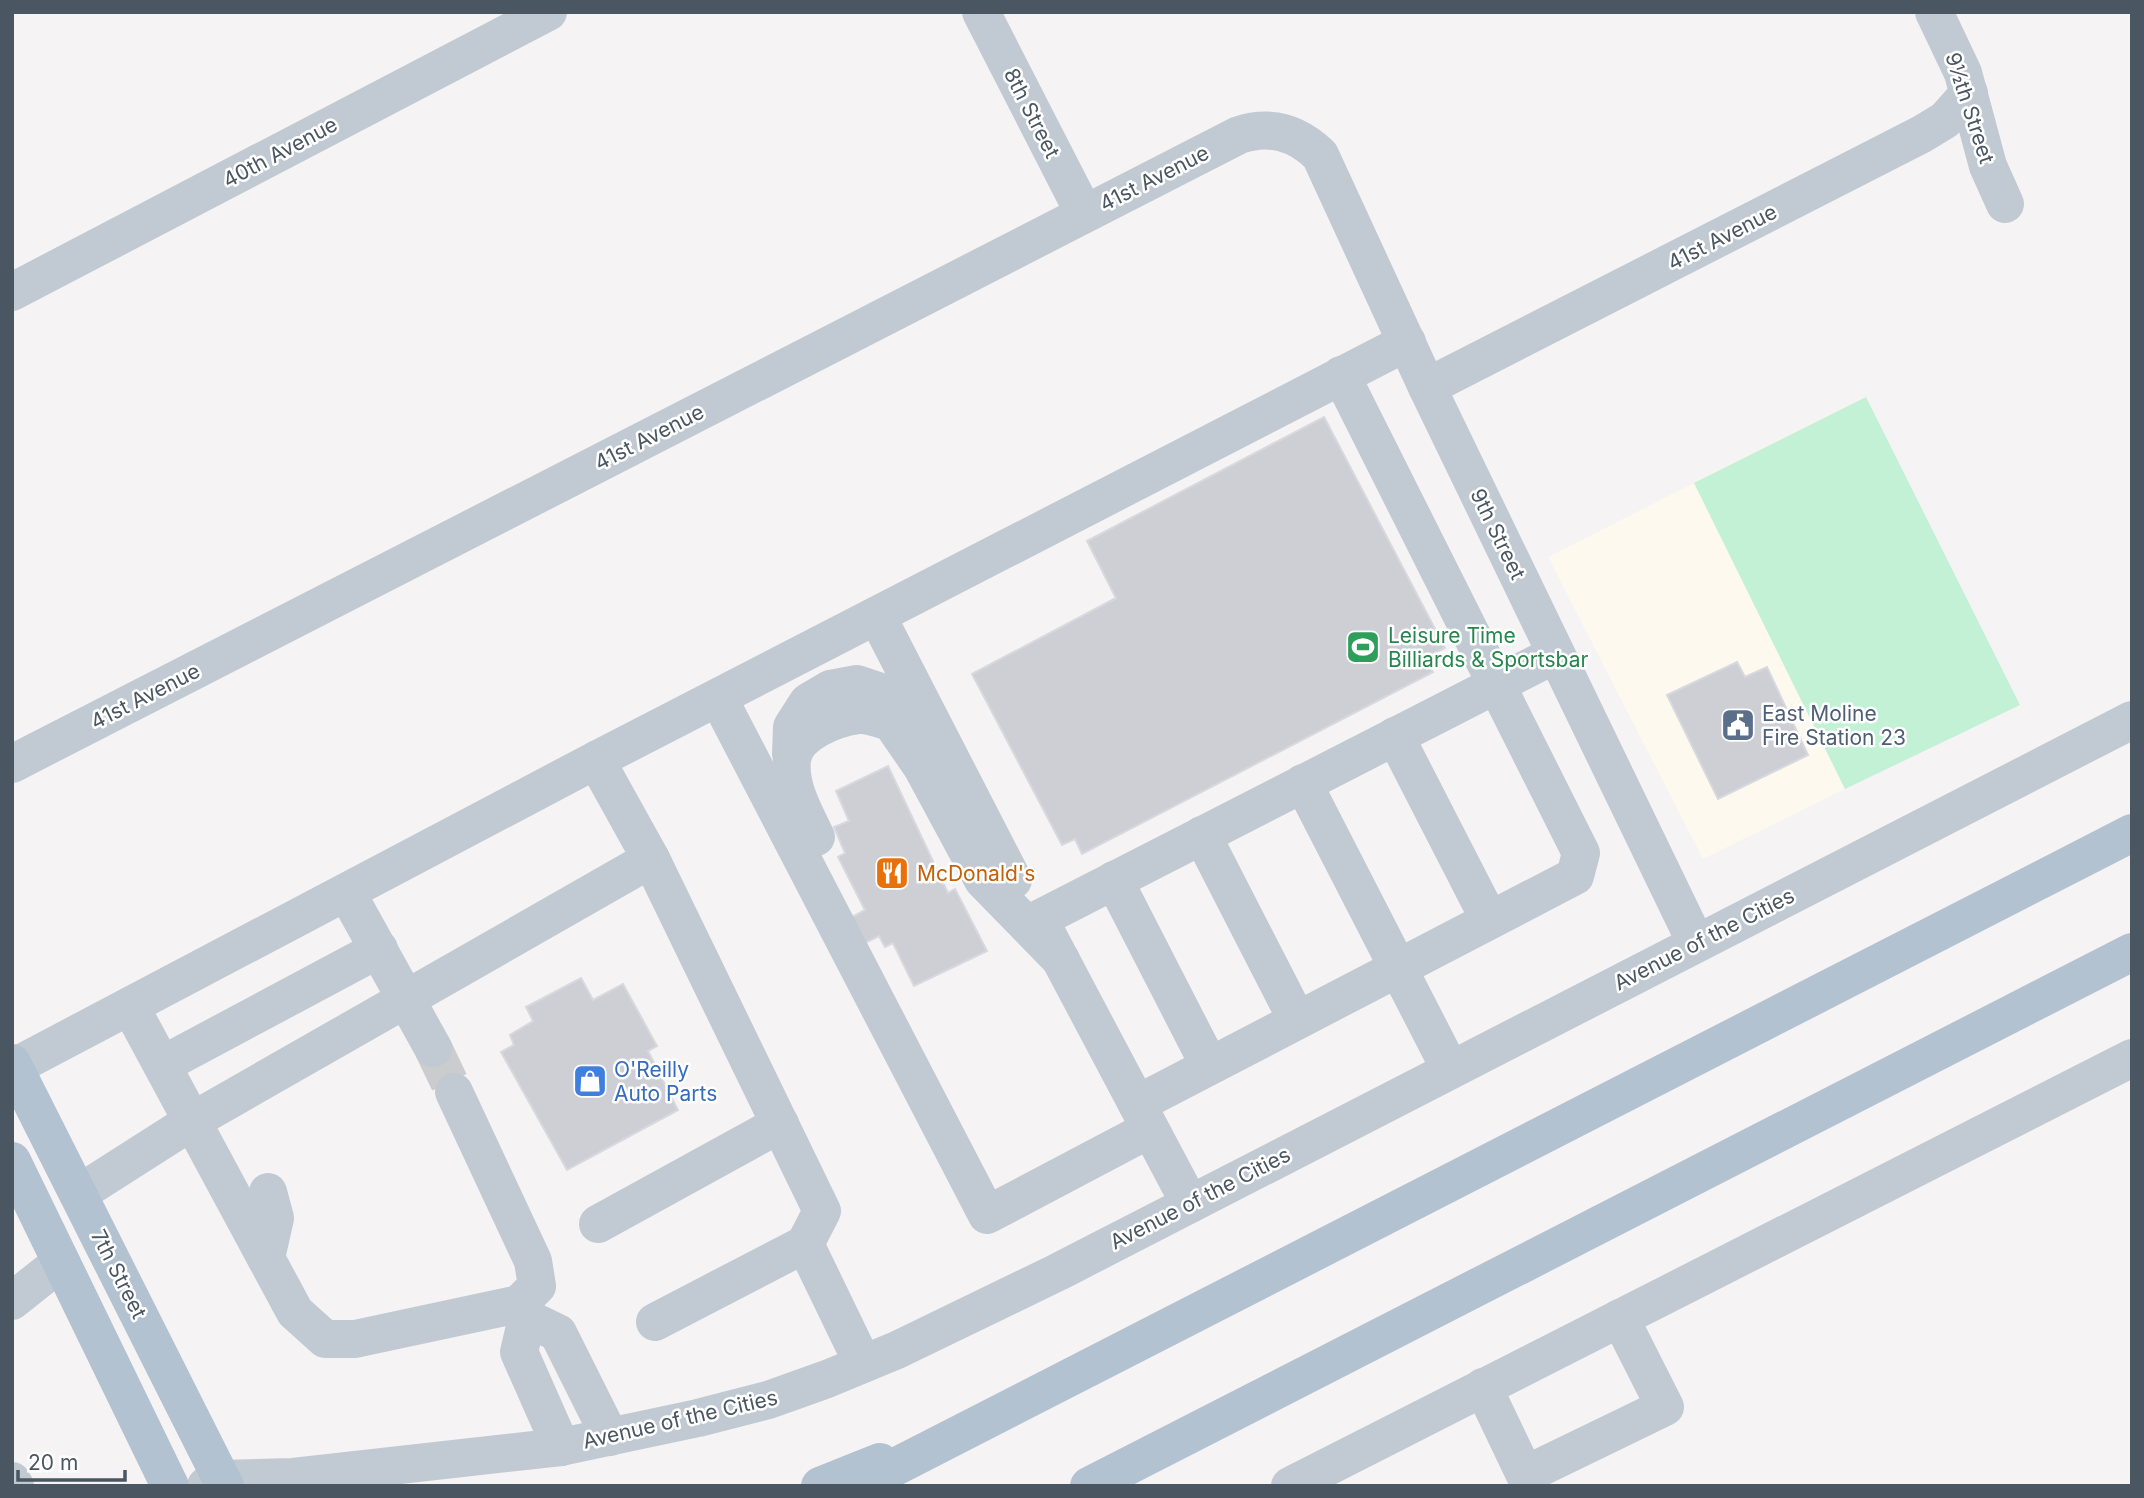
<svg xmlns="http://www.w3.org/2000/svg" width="2144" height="1498" viewBox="0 0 2144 1498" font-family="Inter,sans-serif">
  <rect width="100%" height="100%" fill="#f5f3f3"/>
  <path fill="#fdf9ef" d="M1694 483 1845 789 1703 859 1548 557Z"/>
  <path fill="#c3f1d5" d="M1866 397 2020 705 1845 789 1694 483Z"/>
  <g fill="#cdcfd5" stroke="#d7d9de" stroke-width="2">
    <path d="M1324 417 1445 648 1424 658 1433 672 1082 854 1075 839 1062 845 972 674 1116 598 1087 541Z"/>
    <path d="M1737 662 1745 677 1767 667 1808 755 1718 799 1667 695Z"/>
    <path d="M888 766 948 893 955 889 987 951 914 986 893 943 885 947 879 936 857 947 845 921 865 910 838 857 845 853 834 827 849 821 836 791Z"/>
    <path d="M581 978 593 1000 623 984 657 1046 648 1051 678 1110 567 1170 501 1052 514 1045 510 1035 533 1021 526 1007Z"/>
  </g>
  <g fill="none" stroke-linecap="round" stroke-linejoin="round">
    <path stroke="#caccce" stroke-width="38" stroke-dasharray="38 19" stroke-linecap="butt" d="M433 1048 454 1092"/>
    <g stroke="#c1cad2" stroke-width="38">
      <path d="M981 12 1084 213"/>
      <path d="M1934 12 1963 73 1988 166 2005 204"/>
      <path d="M12 292 548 12"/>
      <path d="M1427 387 1922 134 1945 120 1969 93"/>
      <path d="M877 616 1013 880"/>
      <path d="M719 699 987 1215 1150 1129"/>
      <path d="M1395 736 1489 919"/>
      <path d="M791 754 792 727 808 702 830 689 857 684 896 697 909 721"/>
      <path d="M596 760 651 859 822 1211 805 1244"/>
      <path d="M12 764 1239 135C1270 125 1296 132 1320 155L1427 387 1696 943"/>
      <path d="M1303 783 1450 1069"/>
      <path d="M1202 835 1297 1020"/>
      <path d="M816 837C805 814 789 787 792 760 795 733 836 718 859 715 869 714 881 720 891 722L922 767 983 880 1061 960"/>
      <path d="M1114 880 1209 1065"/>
      <path d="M347 893 433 1048"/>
      <path d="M1039 919 1556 654"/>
      <path d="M1048 936 1190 1204"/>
      <path d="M130 1006 295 1312 325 1339H355L519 1304 527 1318 558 1333 610 1437"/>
      <path d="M162 1065 379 949"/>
      <path d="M14 1067 596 760 1407 342"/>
      <path d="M454 1092 533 1261 537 1286 519 1304"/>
      <path d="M1137 1104 1575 876 1581 853 1341 375"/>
      <path d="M78 1194 194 1120 651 859"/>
      <path d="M598 1224 780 1124"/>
      <path d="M266 1258 275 1218 268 1192"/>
      <path d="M12 1301 61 1262"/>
      <path d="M527 1318 519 1352 561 1447"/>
      <path d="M655 1322 805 1244 863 1364"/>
      <path d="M1483 1387 1525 1475 1665 1407 1620 1318"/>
      <path d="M12 1481 15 1486"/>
      <path d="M206 1486 222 1479 293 1477 561 1447 698 1418 768 1400 827 1379 897 1350 1058 1272 2132 720"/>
      <path d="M1290 1486 2132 1058"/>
    </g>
    <g stroke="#b3c2d1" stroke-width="38">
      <path d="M12 1063 225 1486"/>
      <path d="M12 1161 170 1486"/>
      <path d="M820 1486 880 1462"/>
      <path d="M858 1486 2132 833"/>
      <path d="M1089 1486 2132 952"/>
    </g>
  </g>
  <defs>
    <g id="stadium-square" transform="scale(1.75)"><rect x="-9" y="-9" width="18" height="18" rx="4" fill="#2e9e5b" stroke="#fff"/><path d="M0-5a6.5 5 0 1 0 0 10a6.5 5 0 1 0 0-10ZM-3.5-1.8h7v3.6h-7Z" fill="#fff"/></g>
    <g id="civic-square" transform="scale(1.75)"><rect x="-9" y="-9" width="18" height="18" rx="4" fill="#5c6f8a" stroke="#fff"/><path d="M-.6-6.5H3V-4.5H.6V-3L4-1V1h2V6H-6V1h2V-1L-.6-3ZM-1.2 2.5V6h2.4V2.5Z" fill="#fff"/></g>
    <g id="restaurant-square" transform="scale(1.75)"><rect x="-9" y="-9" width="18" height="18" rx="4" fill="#e8710a" stroke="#fff"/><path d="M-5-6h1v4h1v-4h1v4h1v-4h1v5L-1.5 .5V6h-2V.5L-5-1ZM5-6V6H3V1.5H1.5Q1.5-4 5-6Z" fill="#fff"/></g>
    <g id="shop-square" transform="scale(1.75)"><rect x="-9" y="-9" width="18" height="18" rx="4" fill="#3f7fe0" stroke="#fff"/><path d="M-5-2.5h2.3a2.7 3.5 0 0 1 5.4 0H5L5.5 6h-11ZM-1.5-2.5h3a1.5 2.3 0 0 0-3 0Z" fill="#fff"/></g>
  </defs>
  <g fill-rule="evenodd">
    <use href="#stadium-square" x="1363" y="647"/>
    <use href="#civic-square" x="1738" y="725"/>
    <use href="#restaurant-square" x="892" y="873"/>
    <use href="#shop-square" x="590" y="1081"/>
  </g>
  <g text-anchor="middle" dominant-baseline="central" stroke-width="5" stroke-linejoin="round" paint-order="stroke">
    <g font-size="21" fill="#4a5661" stroke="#fff">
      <text transform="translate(1970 108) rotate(72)">9½th Street</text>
      <text transform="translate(1032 113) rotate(63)">8th Street</text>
      <text transform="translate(280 152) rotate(-28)">40th Avenue</text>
      <text transform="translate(1154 178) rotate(-27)">41st Avenue</text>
      <text transform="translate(1722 237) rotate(-27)">41st Avenue</text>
      <text transform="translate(649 437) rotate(-27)">41st Avenue</text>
      <text transform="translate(1498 534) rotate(64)">9th Street</text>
      <text transform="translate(145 696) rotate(-27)">41st Avenue</text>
      <text transform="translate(1704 939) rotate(-27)">Avenue of the Cities</text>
      <text transform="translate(1200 1198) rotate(-27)">Avenue of the Cities</text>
      <text transform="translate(119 1274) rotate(63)">7th Street</text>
      <text transform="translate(680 1419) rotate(-13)">Avenue of the Cities</text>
    </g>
    <g font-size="21" fill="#27864d" stroke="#fff" text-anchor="start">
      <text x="1388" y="635">Leisure Time<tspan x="1388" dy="24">Billiards &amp; Sportsbar</tspan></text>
    </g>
    <g font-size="21" fill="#4e5e75" stroke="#fff" text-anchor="start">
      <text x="1762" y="713">East Moline<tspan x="1762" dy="24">Fire Station 23</tspan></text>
    </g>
    <g font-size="21" fill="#c56008" stroke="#fff" text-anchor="start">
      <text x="917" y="873">McDonald's</text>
    </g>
    <g font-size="21" fill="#366cbe" stroke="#fff" text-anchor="start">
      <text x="614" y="1069">O'Reilly<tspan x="614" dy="24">Auto Parts</tspan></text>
    </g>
  </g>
  <rect width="2144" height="1498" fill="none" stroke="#4a5661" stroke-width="28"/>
  <path d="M18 1470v10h107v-10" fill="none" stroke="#4a5661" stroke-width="3.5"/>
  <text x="28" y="1470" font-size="21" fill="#4a5661" stroke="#ffffff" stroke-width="5" paint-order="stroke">20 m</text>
</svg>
